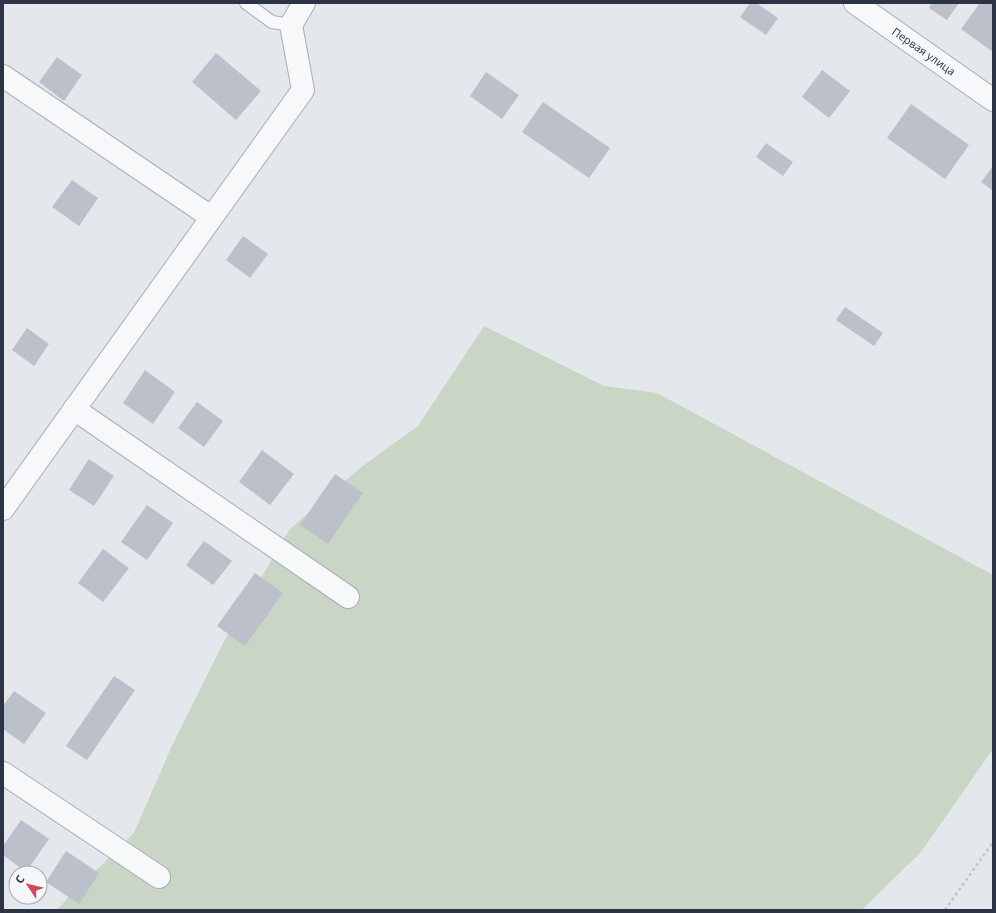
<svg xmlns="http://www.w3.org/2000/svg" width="996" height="913" viewBox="0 0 996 913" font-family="'Open Sans',sans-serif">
  <rect width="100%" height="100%" fill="#e4e7ec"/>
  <path fill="#c9d6c5" d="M484 326 604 386 657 393 993 575V749L921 852 862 910H56L134 833 171 748 223 643 289 530 360 468 418 426Z"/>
  <g fill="#bbc0ca">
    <path d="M750 3H756L778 18 766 35 740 17Z"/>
    <path d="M932 3H959L947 20 929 8Z"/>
    <path d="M980 3H990L993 5V52L961 29Z"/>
    <path d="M216 53 261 91 236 120 192 82Z"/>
    <path d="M57 57 82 75 64 101 39 82Z"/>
    <path d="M822 70 850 91 829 118 802 97Z"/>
    <path d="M486 72 519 95 502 119 470 96Z"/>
    <path d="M543 102 610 148 589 178 522 132Z"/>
    <path d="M911 104 969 145 945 179 887 138Z"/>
    <path d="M766 143 793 162 783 176 756 157Z"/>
    <path d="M993 166V191L981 182Z"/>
    <path d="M72 180 98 198 79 226 52 207Z"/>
    <path d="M243 236 268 254 250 278 226 260Z"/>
    <path d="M845 307 883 333 874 346 836 320Z"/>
    <path d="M27 328 49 344 34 366 12 350Z"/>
    <path d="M145 370 175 392 153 424 123 403Z"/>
    <path d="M197 402 223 421 204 447 178 428Z"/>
    <path d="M262 450 294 474 270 505 239 482Z"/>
    <path d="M89 459 114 476 94 506 69 490Z"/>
    <path d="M335 474 363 493 328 544 300 525Z"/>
    <path d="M147 505 173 523 147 560 121 542Z"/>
    <path d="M204 541 232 561 213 585 186 565Z"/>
    <path d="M103 549 129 568 103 602 78 583Z"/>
    <path d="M255 573 283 593 245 646 217 626Z"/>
    <path d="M114 676 135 690 87 760 66 746Z"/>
    <path d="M14 691 46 713 24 744 3 729V706Z"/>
    <path d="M21 820 49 839 26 872 3 855V846Z"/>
    <path d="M66 851 99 873 79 904 46 882Z"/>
  </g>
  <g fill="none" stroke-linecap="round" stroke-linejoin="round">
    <g stroke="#a9aeb7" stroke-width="14">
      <path id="lane" d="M246 3 272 22 291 25"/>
    </g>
    <g stroke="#a9aeb7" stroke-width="24">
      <g id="street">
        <path d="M855 3 993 100"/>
        <path d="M3 76 211 217"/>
        <path d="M74 409 348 597"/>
        <path d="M3 509 303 90 291 25 304 3"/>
        <path d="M3 773 159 877"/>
      </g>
    </g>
    <path stroke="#c2c5cb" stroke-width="2.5" stroke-dasharray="3 3" stroke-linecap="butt" d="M945 910 993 842"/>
    <use href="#lane" stroke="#f7f8fa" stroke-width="12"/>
    <use href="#street" stroke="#f7f8fa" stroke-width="22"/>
  </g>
  <g text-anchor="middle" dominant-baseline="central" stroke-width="3.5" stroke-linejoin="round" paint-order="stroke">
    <g font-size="11" fill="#2b3445" stroke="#f4f6f9">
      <text transform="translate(924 51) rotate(35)">Первая улица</text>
    </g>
  </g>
  <rect width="996" height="913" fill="none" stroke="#2b3445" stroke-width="8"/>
  <g transform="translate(28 885) rotate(305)"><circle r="19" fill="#f4f6f9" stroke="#a4a8b1"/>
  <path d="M0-3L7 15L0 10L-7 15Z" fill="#d1495b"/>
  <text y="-6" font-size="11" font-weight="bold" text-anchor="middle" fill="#2b3445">С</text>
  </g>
</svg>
